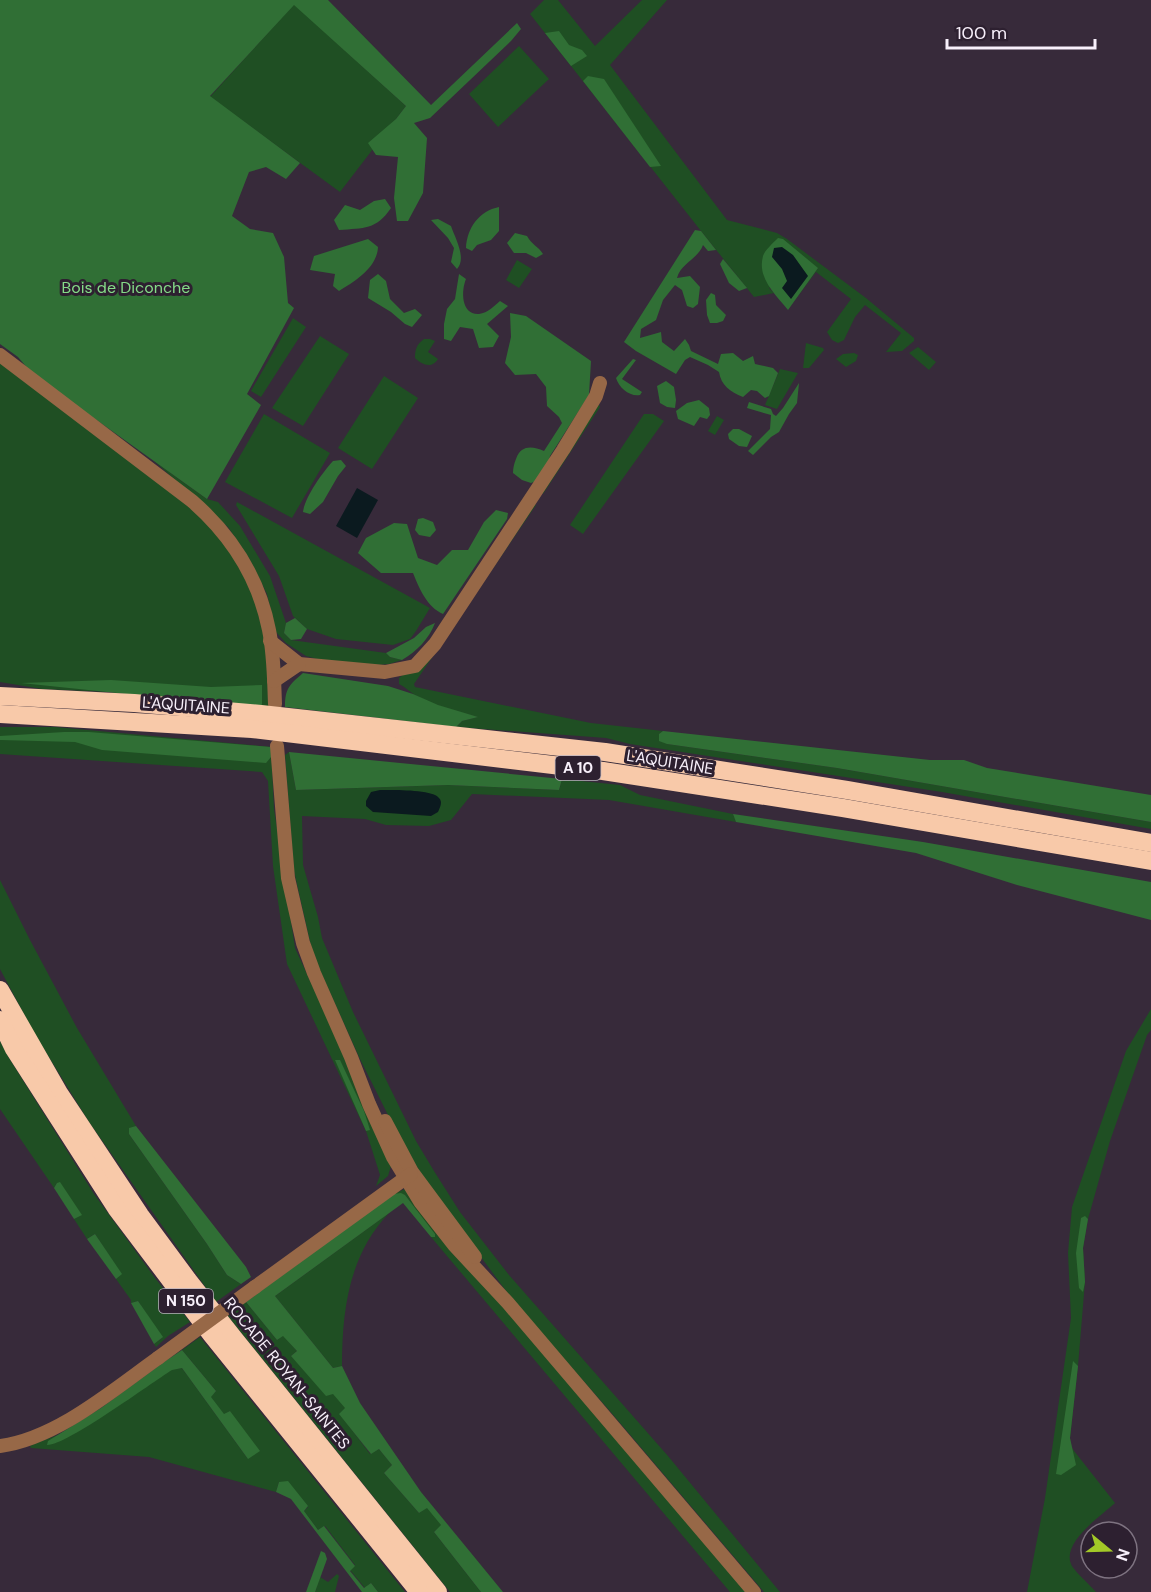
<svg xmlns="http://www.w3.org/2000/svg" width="1151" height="1592" viewBox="0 0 1151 1592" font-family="'DM Sans',sans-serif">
  <rect width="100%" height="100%" fill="#372a3a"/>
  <g fill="#1f4f23">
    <path d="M544 0H558L595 46 642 0H667L610 65 727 220 777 233 787 239 866 298 914 338V341L902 351 886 352 901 333 865 305 855 317 844 340 838 343 832 340 827 332 851 299 816 272 792 304 818 268 769 288 774 293 754 297 701 231 530 14Z"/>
    <path d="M294 4 406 106 340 192 210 97Z"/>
    <path d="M519 46 549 79 498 127 469 94Z"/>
    <path d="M517 260 532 269 519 288 506 280Z"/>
    <path d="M293 318 306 327 261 397 251 391Z"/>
    <path d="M320 336 349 354 303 426 272 408Z"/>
    <path d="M424 339H430L435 341 428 352 438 359C432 369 422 365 415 358 415 349 417 344 424 339Z"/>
    <path d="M806 343 823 348 824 350 809 368H803Z"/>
    <path d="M918 347 936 362 929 370 909 353Z"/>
    <path d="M854 353 858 355 856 361 846 367 836 359 843 354Z"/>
    <path d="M0 363 211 522 251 583 265 629 270 706 262 708 110 692 42 689 0 682Z"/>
    <path d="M780 369 798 373 777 409 765 405Z"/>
    <path d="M384 376 418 398 372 469 338 448Z"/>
    <path d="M599 405 600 407 543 494 541 490 596 406Z"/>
    <path d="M264 414 330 453 292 518 225 482Z"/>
    <path d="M644 414H653L664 421 583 534 570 525Z"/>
    <path d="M717 416 724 420 715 435 708 431Z"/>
    <path d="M154 461 207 499 218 502 240 526 270 576 286 623 284 633 291 640 386 653 390 657 402 660 389 664 377 665 332 663 306 656 286 643 276 632 267 594 249 558 228 527Z"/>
    <path d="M237 502 430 608 416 631 410 639 393 645 336 639 307 629 293 616 279 576 236 505Z"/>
    <path d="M531 503 536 505 414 684 415 687 591 723 663 731 659 734 667 744 837 768 1151 822V829L942 792 630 744 606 738 456 727 462 721 477 717C456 711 434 706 415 695 410 692 405 687 399 684V678L406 672Z"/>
    <path d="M0 727H55L271 747 274 809 295 948 348 1063 391 1166 388 1176 376 1186 380 1175 366 1131 287 964 273 866 268 781 262 772 0 754Z"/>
    <path d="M289 752 296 790 448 785 559 790 562 779 620 785 640 795 733 814 736 822 609 800 472 794 451 820 429 826 386 825 365 819 302 816 303 865 318 917 322 938 353 1012 416 1141 434 1171 460 1212 509 1275 668 1456 780 1592H764L609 1410 515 1303 435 1195 403 1145 360 1059 313 955 294 871 285 755Z"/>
    <path d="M0 880 30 940 77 1028 136 1126 130 1128 129 1134 207 1244 227 1275 241 1284 216 1302 89 1122 34 1033 0 969Z"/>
    <path d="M1151 1009V1030L1147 1035 1110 1141 1088 1219 1083 1248 1085 1282 1078 1366 1070 1438 1071 1447 1115 1503C1101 1516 1062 1542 1071 1564 1073 1570 1091 1586 1096 1592H1027L1045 1498 1071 1318 1068 1253 1072 1207 1126 1051Z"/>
    <path d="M0 1041 9 1058 94 1194 155 1278 190 1322 168 1336 156 1347 154 1344 162 1338 138 1301 131 1303V1300L116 1279 121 1274 95 1234 87 1239 74 1219 81 1215 57 1183 54 1188 0 1109Z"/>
    <path d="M405 1189 435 1226 452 1253 480 1278 747 1592H730L431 1237 435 1236 405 1195 393 1194Z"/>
    <path d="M389 1213C349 1255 342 1310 342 1366L333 1368 275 1296Z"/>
    <path d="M246 1302 277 1340 283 1335 297 1351 291 1356 333 1393 346 1408 340 1414 370 1454 379 1449 392 1465 384 1473 419 1513 427 1507 442 1525 434 1532 481 1592H450L228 1316Z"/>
    <path d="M200 1337 405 1592H378L371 1583 365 1588 350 1570 355 1565 325 1526 318 1530 304 1511 308 1507 279 1482 276 1492 149 1457 31 1448 30 1446 34 1444 58 1435 48 1441 172 1369 182 1368 248 1459 230 1411 224 1415 210 1397 216 1391 182 1350Z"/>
    <path d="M337 1574 339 1576 335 1592H315L320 1577 328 1582Z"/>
  </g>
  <g fill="#306f35">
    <path d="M0 0H328L431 105 517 23 521 29 511 41 430 118 414 123 427 138 423 193 408 221H397L394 198 398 157 376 155 368 143 396 119 406 106 294 5 210 96 300 163 286 179 266 167 249 172 232 216 250 229 273 233 284 257 288 303 294 308 247 394 261 405 207 499 98 421 60 397 29 370 18 357 0 344Z"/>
    <path d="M559 31 569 45 582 50 587 56 571 66 545 33Z"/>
    <path d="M588 76 604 79 661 166 650 167 583 81Z"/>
    <path d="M385 199 391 208C376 230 364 228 339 230L334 220 345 205 360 210 374 201Z"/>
    <path d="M499 207V231L491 240 477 245 472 251 466 248C467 228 479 211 499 207Z"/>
    <path d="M438 219 451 226C455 238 467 258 457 269L451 262 454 248 448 238 431 220Z"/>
    <path d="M695 230 701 231 716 250 708 251 703 245C698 259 681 263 677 278L690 276 700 287 698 304 693 308 687 306 682 290 675 285 663 300 656 320 641 329 640 338 661 332 662 342 674 351 685 339 689 345 691 351 718 364 721 354 733 353 743 361 753 356 755 364 773 368 778 373 769 396 765 398 757 391 751 390 743 397C730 392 721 385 719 372L708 365 690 357 685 360 676 374 636 351 624 342Z"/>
    <path d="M515 233 527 236C532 245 538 246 543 254L536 258 526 253H514L507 243Z"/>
    <path d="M778 238 783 239 818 268 788 310C775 294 757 278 763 256 765 250 773 243 778 238Z"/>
    <path d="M368 239 378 247C377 268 355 281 339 291L333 286 335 274 310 270 314 256Z"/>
    <path d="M723 259 747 288 739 291 729 283 720 264Z"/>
    <path d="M378 274 386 281 390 299 404 313 415 309 422 315 412 327 405 324 391 312 368 298 370 280Z"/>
    <path d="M459 274 466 279C461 291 461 315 479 314 488 313 494 306 500 301L508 306 487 324 499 336 493 347 479 348 473 329 460 327 451 341 444 339V324L447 309 455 299Z"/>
    <path d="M711 293 715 295 716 305 726 315 723 321 717 323H710L707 315 706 300Z"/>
    <path d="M510 313 526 316 591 361 589 395 550 456 549 461 539 480 531 483 522 480 513 473C513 468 514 464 516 459 521 445 532 446 544 451L562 423 559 417 547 406 546 387 536 374 515 375 505 363 511 337Z"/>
    <path d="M633 359 636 360 622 379 642 392 640 395C630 397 619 388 616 378Z"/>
    <path d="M666 381 674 387 676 400 675 408 667 407 660 403 657 386Z"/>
    <path d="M799 383 797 403 789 414 779 432 771 437 753 455 748 451 770 429 771 415 747 408 749 402 771 409 773 414 776 416 783 408Z"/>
    <path d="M699 400 709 408 710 415 707 419 700 417 694 426 678 419 676 411 687 403Z"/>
    <path d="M733 429H739L752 436 747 447 739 446 729 439 728 434Z"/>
    <path d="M341 460 346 466 338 476 323 502 310 514 303 512C305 497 322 473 333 461Z"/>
    <path d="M496 510 508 513 507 519 443 614C427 607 419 588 413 573H381L358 553 366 538 394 523 407 524 418 558 437 565 452 550H468L484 522Z"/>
    <path d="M423 518 433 522 436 530 430 537 419 535 415 530 418 519Z"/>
    <path d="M295 618 307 629 301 639 291 640 284 633 286 623Z"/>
    <path d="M435 623C429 639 417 651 402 660L390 657 386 653 414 638 426 627Z"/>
    <path d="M303 673 388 686 413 694 438 705 478 717 462 721 456 727 285 707C285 689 289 685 303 673Z"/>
    <path d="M111 680 211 687 262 685V708L21 683Z"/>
    <path d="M663 731 930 760H964L987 768 1151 795V822L837 768 667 744 659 741V734Z"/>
    <path d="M64 732H89L271 747V757L266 763 102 750 75 742 0 740V736Z"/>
    <path d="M289 752 562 779 559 790 448 785 296 790Z"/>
    <path d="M733 814 923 842 1151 882V920L1017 885 916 853 736 822Z"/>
    <path d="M335 1060H340L364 1111 370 1130 366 1131Z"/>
    <path d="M136 1126 246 1267 251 1277 241 1284 227 1275 207 1244 129 1134V1128Z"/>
    <path d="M60 1182 82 1215 74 1219 54 1188 57 1183Z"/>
    <path d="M401 1193 405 1195 435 1234V1237H431L403 1203 275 1296 333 1368 342 1366 360 1403 421 1492 503 1592H481L434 1532 441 1525 427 1508 419 1513 384 1473 392 1465 379 1449 371 1454 339 1414 345 1408 333 1394 326 1396 291 1356 297 1351 283 1336 277 1340 246 1302 393 1194Z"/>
    <path d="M1085 1216 1088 1219 1083 1248 1085 1282 1083 1292 1079 1288 1076 1253 1081 1218Z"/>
    <path d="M95 1234 122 1274 116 1279 87 1239Z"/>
    <path d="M138 1301 163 1337 154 1344 131 1303Z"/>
    <path d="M182 1350 216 1391 211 1397 224 1414 230 1411 260 1451 248 1459 182 1368 172 1370C151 1383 66 1446 47 1445L48 1441 101 1408 164 1362Z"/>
    <path d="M1073 1361 1078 1366 1070 1438 1076 1465 1061 1475 1056 1474Z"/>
    <path d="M288 1481 308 1506 304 1511 318 1530 324 1526 355 1566 350 1571 364 1588 371 1583 378 1592H362L291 1499 276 1492 279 1482Z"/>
    <path d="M321 1551 325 1553 327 1559 315 1592H306Z"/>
  </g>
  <g fill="#0b1a1f">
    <path d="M782 247 793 255 808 276 791 299 782 288 787 281 782 269 772 257 774 248Z"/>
    <path d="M357 488 378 500 357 538 336 526Z"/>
    <path d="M380 790C391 790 433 789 439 798 443 802 440 807 438 812L431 816 373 812 366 806V801L371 792Z"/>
  </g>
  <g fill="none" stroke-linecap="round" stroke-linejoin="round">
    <g stroke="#976847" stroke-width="14">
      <path d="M0 355 192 501C231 535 259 579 269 630 274 654 274 680 275 704"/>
      <path d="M270 641 299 664 385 672 415 666 435 644 563 450 596 396 600 383"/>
      <path d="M274 681 299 664"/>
      <path d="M277 746 288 878 303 943 314 973 351 1057 369 1104 393 1157 421 1203 454 1245 508 1303 754 1592"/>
      <path d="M385 1121 412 1172 475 1257"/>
      <path d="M255 1287 411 1174"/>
      <path d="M0 1446C56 1439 113 1390 158 1358"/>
    </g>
    <g stroke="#f8c9a9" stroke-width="18">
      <path d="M0 696 134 703 261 714 605 752 847 790 1151 843"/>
      <path d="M0 714 252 729 603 771 843 808 1151 861"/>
      <path d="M0 990 59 1093 140 1215 188 1280 233 1337 438 1592"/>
      <path d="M0 1020 14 1049 116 1208 211 1334 419 1592"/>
    </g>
    <path stroke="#976847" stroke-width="14" d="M158 1358 255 1287"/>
  </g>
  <g text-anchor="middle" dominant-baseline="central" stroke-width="6" stroke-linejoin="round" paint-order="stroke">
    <g fill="#2d2030" stroke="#bbb2be" stroke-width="1.5">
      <rect x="555.5" y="756" width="45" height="24" rx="4.5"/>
      <rect x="159" y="1289" width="54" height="24" rx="4.5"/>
    </g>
    <g font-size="15" font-weight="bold" fill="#f8f0fb">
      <text x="578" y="768">A 10</text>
      <text x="186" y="1301">N 150</text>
    </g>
    <g font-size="16" fill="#85db88" stroke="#2d2030">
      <text x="126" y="287">Bois de Diconche</text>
    </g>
    <g font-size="16" fill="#f8f0fb" stroke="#2d2030">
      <text transform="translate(186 705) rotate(4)">L'AQUITAINE</text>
      <text transform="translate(670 762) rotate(9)">L'AQUITAINE</text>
      <text transform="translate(287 1373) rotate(51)">ROCADE ROYAN-SAINTES</text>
    </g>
  </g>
  <g transform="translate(1109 1550) rotate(109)"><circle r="28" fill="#2d2030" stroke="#7e7381" stroke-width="1.5"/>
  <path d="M0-4.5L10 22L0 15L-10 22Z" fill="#a3c927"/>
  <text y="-9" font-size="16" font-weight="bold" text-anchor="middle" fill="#f8f0fb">N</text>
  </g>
  <path d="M947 39v9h148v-9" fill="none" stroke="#f8f0fb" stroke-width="3"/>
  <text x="956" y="39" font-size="18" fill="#f8f0fb" stroke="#2d2030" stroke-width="4.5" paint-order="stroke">100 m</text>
</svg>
